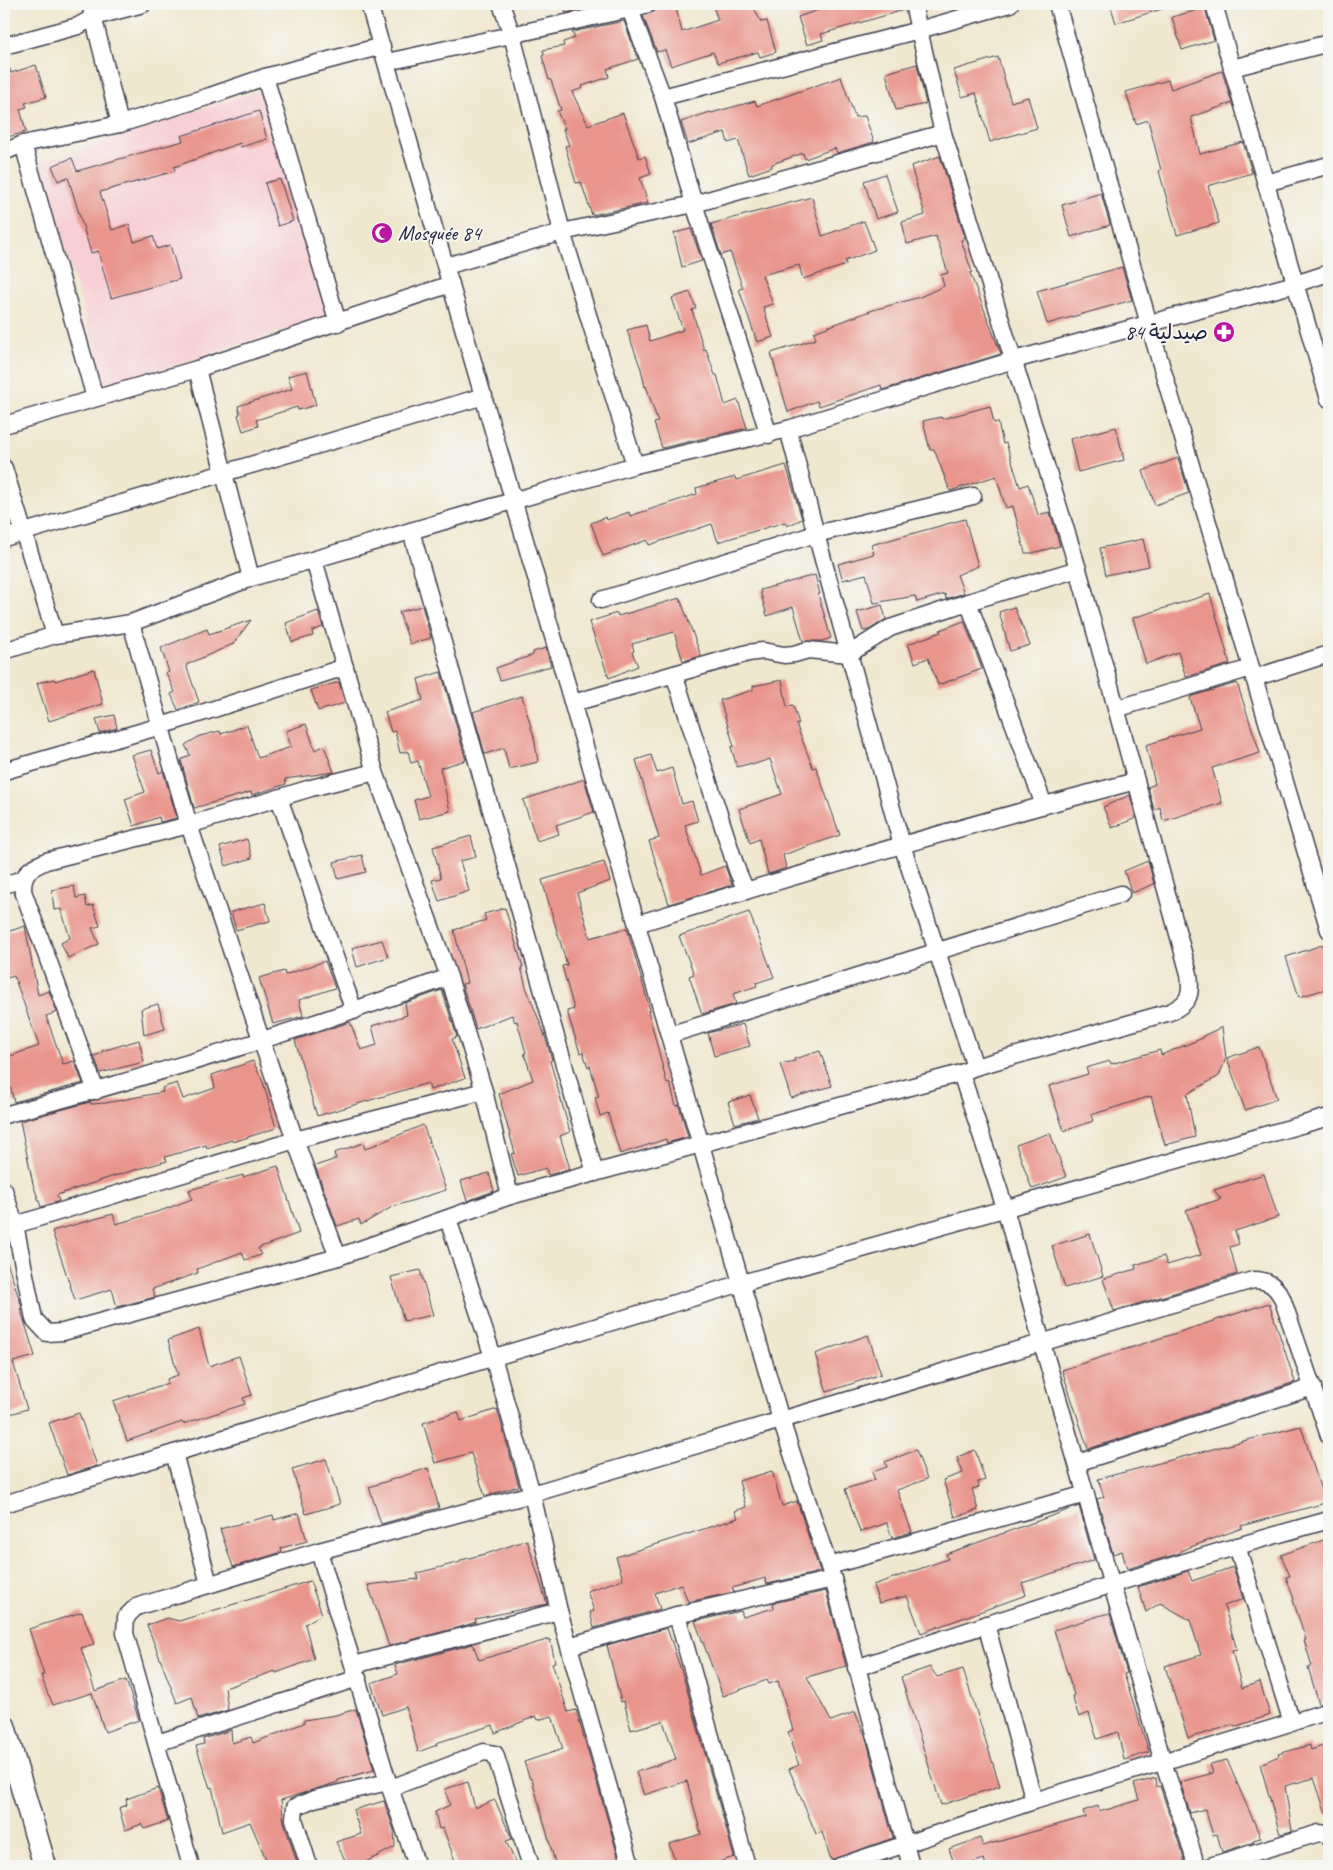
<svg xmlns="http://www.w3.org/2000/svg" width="1333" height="1870" viewBox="0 0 1333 1870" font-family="Caveat,'Playpen Sans Arabic',sans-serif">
  <rect width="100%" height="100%" fill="#f6f6f2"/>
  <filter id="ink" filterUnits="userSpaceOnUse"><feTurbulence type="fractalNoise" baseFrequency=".02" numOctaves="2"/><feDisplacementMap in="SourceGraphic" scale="10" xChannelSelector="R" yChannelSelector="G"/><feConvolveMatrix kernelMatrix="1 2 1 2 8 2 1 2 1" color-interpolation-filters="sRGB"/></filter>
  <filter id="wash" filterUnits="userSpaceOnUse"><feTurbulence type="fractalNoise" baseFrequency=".0096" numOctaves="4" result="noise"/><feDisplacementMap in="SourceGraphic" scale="20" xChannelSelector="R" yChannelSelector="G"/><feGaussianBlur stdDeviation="1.12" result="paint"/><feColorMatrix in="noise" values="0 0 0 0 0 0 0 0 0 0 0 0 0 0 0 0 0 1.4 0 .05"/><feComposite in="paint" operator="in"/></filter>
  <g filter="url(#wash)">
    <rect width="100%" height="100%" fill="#f0e7cf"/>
    <path fill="#f7cfd4" d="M263 89 328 316 106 387 40 162Z"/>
    <g id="blocks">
      <g fill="#e9958c">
        <path d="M563 4H607L566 13Z"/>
        <path d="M658 4H675L682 32 718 20 712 4H752L761 22 767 21 776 52 760 57 758 52 718 63 713 52 671 66 665 50 657 52 643 16 655 11Z"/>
        <path d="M836 4H854L855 9 869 4H903L904 10 821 34 823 40 807 45 798 17Z"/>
        <path d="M1110 4H1164L1165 8 1116 23Z"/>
        <path d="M1205 8 1214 40 1182 50 1172 17Z"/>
        <path d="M624 21 638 59 607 69 609 77 582 86 583 88 572 92 588 125 623 113 639 158 645 156 651 174 640 178 648 203 592 215 581 182 576 183 565 146 569 145 563 129H565L557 111 561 110 551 80H549L542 56 544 55 543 50 564 46 563 42 575 38 572 32Z"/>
        <path d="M998 57 1011 102 1028 97 1037 128 990 142 976 93 962 97 954 70Z"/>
        <path d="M917 64 926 104 896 110 886 73Z"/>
        <path d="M36 65 46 97 25 103 27 107 20 109 26 132 4 138V67H9L11 73Z"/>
        <path d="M1222 71 1232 103 1191 117 1200 154 1243 142 1252 173 1208 186 1219 223 1177 235 1159 171 1161 170 1148 120 1136 124 1126 92 1168 80 1171 89Z"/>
        <path d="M841 77 855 117 865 116 874 142 837 153 835 148 805 159 803 153 772 164V167L749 175 738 140 728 143 725 132 688 144 681 122 710 112 711 113 755 101 757 106Z"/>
        <path d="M259 111 267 139 241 147 240 143 174 167 175 171 100 192 112 230 129 224 134 242 153 236 157 249 170 245 180 279 111 298 98 251 91 253 68 177 58 181 52 166 72 158 77 171 183 141 181 136Z"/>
        <path d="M940 156 965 238 961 240 972 272 970 273 1001 354 882 390 881 385 819 406 817 401 788 412 771 353 816 339 814 332 873 310 920 297 944 286 941 275 948 273 936 236 907 244 902 222 925 215 911 166Z"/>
        <path d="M885 174 898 212 876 219 864 181Z"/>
        <path d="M280 179 293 221 278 226 265 183Z"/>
        <path d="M1101 193 1110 225 1071 237 1062 205Z"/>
        <path d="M812 197 822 236 864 221 875 250 845 261 846 265 803 279 799 265 762 275 773 304 763 307 773 337 757 342 739 289 743 288 732 257 730 252 721 255 711 224Z"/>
        <path d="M691 229 702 261 682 267 674 233Z"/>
        <path d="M1122 267 1132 300 1047 324 1037 291Z"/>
        <path d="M690 292 696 308 692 310 704 350 706 349 715 375H717L725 405 738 400 747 428 662 448 654 423 658 422 646 386 645 387 641 369 627 330 646 325 650 341 683 330 672 298Z"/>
        <path d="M307 371 316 405 298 410 297 407 256 420 258 426 243 431 238 415 240 414 238 406 292 389 288 376Z"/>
        <path d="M990 406 994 423 998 422 1003 444 1006 443 1020 487 1028 484 1038 515 1050 512 1060 546 1032 553H1025L1013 506 1006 508 996 476 950 491 934 449 930 450 923 421 941 417 942 419Z"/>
        <path d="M1116 427 1124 460 1078 472 1070 439Z"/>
        <path d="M1178 458 1189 493 1155 505 1143 471Z"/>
        <path d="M786 465 802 519 787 526 785 522 718 542 712 524 649 545 647 540 603 556 591 523 606 517 607 520 629 512 630 516 697 494 696 488 735 477 736 480Z"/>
        <path d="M965 519 978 566 957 575 964 593 946 599 945 594 917 602 915 596 874 603 866 574 843 580 838 564 874 554 871 545Z"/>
        <path d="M1143 539 1149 566 1106 575 1100 548Z"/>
        <path d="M815 575 820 594H818L831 638 822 641H803L793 607 767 616 760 590Z"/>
        <path d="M1210 594 1230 664 1186 677 1178 652 1146 664 1133 618Z"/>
        <path d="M680 598 701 656 683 661 674 632 632 644 634 651 632 652 638 666 609 678 589 622 617 613 618 616Z"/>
        <path d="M882 605 886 619 869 630 863 631 857 612Z"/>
        <path d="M422 606 431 638 410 644 399 612Z"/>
        <path d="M1014 607 1030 645 1010 651 999 612Z"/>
        <path d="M318 611 323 627 312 631 313 636 292 642 286 623Z"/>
        <path d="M251 620 233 644 186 665 199 702 178 710 171 694 175 692 166 673 169 672 161 648 207 629 209 634Z"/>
        <path d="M964 621 982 669 938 685 928 658 915 663 908 644 941 632 940 630Z"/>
        <path d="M546 648 551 666 500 680 496 668 533 655V652Z"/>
        <path d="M94 669 103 704 49 721 37 683 54 679 55 681Z"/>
        <path d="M441 672 466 760 440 768 450 811 419 819 414 800 428 796 418 761 411 763 408 751 400 753 395 731 391 732 385 712 423 700 418 679Z"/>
        <path d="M782 680 787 707 793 705 799 724H796L813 768 816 767 840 835 783 855 786 868 768 874 759 839 750 843 739 809 782 794 770 759 752 765V763L737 767 731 747 734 746 720 700 753 690V686Z"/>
        <path d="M339 682 345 703 318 711 311 690Z"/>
        <path d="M1237 683 1260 753 1212 768 1222 803 1163 821 1160 807 1154 810 1148 787 1155 784 1146 745 1200 728 1190 698 1192 696Z"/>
        <path d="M522 696 534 737 538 762 509 769 504 748 485 754 473 712Z"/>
        <path d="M114 715 117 728 100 733 96 719Z"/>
        <path d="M306 724 315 750 324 746 334 772 285 779 286 784 252 795 251 792 194 808 181 760 190 755 185 745 200 736 220 731 221 734 247 725 258 758 291 747 286 731Z"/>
        <path d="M151 750 159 773 163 771 177 818 160 822 159 817 134 826 125 799 145 792 132 755Z"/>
        <path d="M651 755 657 773 672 768 682 804 692 801 698 821 685 825 701 875 725 866 732 885 669 904 649 841 659 838 636 760Z"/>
        <path d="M584 779 594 812 556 825 559 834 537 841 523 800Z"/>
        <path d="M1130 795 1136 818 1112 828 1103 807Z"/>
        <path d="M471 836 476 857 460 861 469 891 439 901 432 880 441 878 433 847Z"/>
        <path d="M247 839 252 858 226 866 220 847Z"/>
        <path d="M362 855 366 872 338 879 334 862Z"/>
        <path d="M1148 861 1154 884 1132 893 1124 871Z"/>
        <path d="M604 862 610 881 577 893 590 938 627 928 650 1010H648L667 1084 670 1083 676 1106 679 1105 688 1137 667 1143 666 1139 620 1154 608 1113 600 1116 595 1098 599 1097 590 1066 588 1067 583 1052 580 1053 567 1011 574 1009 562 966 567 965 542 880Z"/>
        <path d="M74 886 76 898 85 896 87 907 93 905 100 926 92 928 99 944 68 958 61 943 70 938 61 909 54 910 52 890Z"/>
        <path d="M265 903 270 921 236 930 231 912Z"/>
        <path d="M505 908 523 967H521L526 987 544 1033 552 1060 550 1061 570 1132 560 1136 570 1169 548 1175 546 1168 518 1176 511 1154 515 1153 501 1103H502L499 1094 533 1080 524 1053H526L517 1021 515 1022 512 1015 476 1029 462 984 467 983 454 930 486 920 484 914Z"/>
        <path d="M749 912 774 977 756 983 757 986 733 994 736 1004 702 1014 689 976 694 974 679 936Z"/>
        <path d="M25 926 38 995 49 991 57 1012 46 1016 63 1064 74 1061 83 1083 14 1102 4 1058 39 1046 14 976 4 979V933Z"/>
        <path d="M382 940 388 957 357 967 352 948Z"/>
        <path d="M1325 944 1329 958V988L1299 997 1286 957Z"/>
        <path d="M325 961 335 988 299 1000 303 1016 273 1024 259 978 284 971 285 975Z"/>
        <path d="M442 990 457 1037 452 1039 465 1078 430 1090 428 1083 317 1116 295 1040 350 1022 361 1050 377 1045 372 1026 407 1015 405 1003Z"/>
        <path d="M158 1004 165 1029 144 1035 141 1009Z"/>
        <path d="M743 1024 750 1046 714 1056 708 1033Z"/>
        <path d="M1222 1027 1226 1058 1219 1076 1187 1094 1195 1137 1165 1145 1151 1096 1091 1115 1093 1121 1064 1131 1049 1086 1088 1074 1086 1068 1110 1061 1111 1064 1160 1050 1161 1055 1203 1038V1036Z"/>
        <path d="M139 1040 144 1062 100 1073 94 1056 102 1053V1051Z"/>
        <path d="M1259 1047 1277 1099 1245 1110 1227 1058Z"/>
        <path d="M820 1051 832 1086 791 1098 780 1064 795 1061 794 1059Z"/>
        <path d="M253 1061 263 1082 276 1128 233 1142 232 1140 207 1148 206 1145 165 1157 167 1161 114 1176 57 1195 59 1201 41 1207 33 1184 20 1121 90 1102 91 1104 106 1103 163 1092 162 1088 177 1083 183 1099 215 1088 212 1075Z"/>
        <path d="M750 1095 758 1118 735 1124 728 1102Z"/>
        <path d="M423 1125 446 1190 392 1207 361 1225 359 1219 337 1226 315 1166 336 1159 334 1153 363 1143 365 1149Z"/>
        <path d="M1050 1133 1066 1177 1032 1189 1016 1145Z"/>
        <path d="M278 1166 299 1233 258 1248 261 1255 245 1260 242 1252 197 1269 198 1273 152 1289 155 1297 117 1307 112 1289 75 1300 52 1231 113 1214 116 1224 163 1210 192 1199 189 1190 243 1175V1177Z"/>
        <path d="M489 1173 494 1191 467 1201 461 1181Z"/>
        <path d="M1264 1174 1278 1217 1235 1231 1239 1244 1230 1247 1237 1274 1114 1311 1103 1279 1136 1269 1135 1265 1164 1256 1167 1265 1201 1255 1186 1210 1221 1199 1214 1190Z"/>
        <path d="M1090 1234 1103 1276 1065 1288 1052 1246Z"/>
        <path d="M7 1262 21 1304 22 1314 35 1356 13 1362 27 1409 4 1416V1263Z"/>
        <path d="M420 1270 433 1315 404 1321 391 1277Z"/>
        <path d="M1269 1303 1295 1382 1088 1449 1062 1370Z"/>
        <path d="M199 1329 209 1366 239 1356 252 1395 243 1398 245 1404 183 1424 182 1422 127 1441 113 1401 168 1383 167 1379 178 1375 168 1340Z"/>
        <path d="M868 1335 881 1374 827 1392 815 1354Z"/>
        <path d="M497 1409 519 1486 485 1496 471 1453 435 1463 423 1423 458 1412 461 1421Z"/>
        <path d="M79 1413 97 1466 67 1475 49 1423Z"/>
        <path d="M1301 1426 1325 1503 1241 1526 1242 1528 1180 1551V1553L1127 1569 1122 1551 1113 1554 1097 1499 1104 1497 1098 1479Z"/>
        <path d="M916 1450 927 1479 897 1490 912 1532 892 1538 887 1523 860 1532 845 1489 875 1480 872 1472 887 1467 885 1462Z"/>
        <path d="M975 1450 985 1480 978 1482 979 1487 972 1489 978 1510 955 1517 943 1480 963 1473 957 1457Z"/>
        <path d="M326 1459 340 1504 306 1514 292 1469Z"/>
        <path d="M428 1468 439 1508 381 1524 369 1487Z"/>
        <path d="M772 1471 782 1506 797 1501 820 1572 767 1584 765 1578 732 1588 734 1592 688 1602 681 1584 655 1593 660 1609 594 1628 590 1612 594 1611 587 1591 623 1579 616 1557 738 1518 735 1511 746 1507 739 1481Z"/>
        <path d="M1079 1506 1094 1560 1022 1583 1026 1595 921 1633 907 1596 879 1603 873 1585 948 1559 946 1554Z"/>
        <path d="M299 1513 307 1541 281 1548 282 1552 233 1567 220 1529 273 1515 274 1520Z"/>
        <path d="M1329 1538V1701L1319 1704 1308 1667 1312 1666 1304 1640H1306L1293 1600 1294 1599 1286 1577 1290 1576 1281 1555Z"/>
        <path d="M527 1540 547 1604 475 1619 476 1622 467 1625 389 1646 368 1585 418 1579 417 1573 461 1562V1560L489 1553Z"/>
        <path d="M1233 1567 1243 1599 1224 1606 1237 1650 1232 1651 1242 1688 1260 1682 1270 1715 1234 1727 1233 1725 1188 1738 1165 1666 1201 1655 1190 1620 1160 1603 1146 1612 1138 1587 1188 1571 1192 1581Z"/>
        <path d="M310 1581 322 1614 305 1624 314 1659 276 1673 275 1671 225 1688 228 1710 198 1719 192 1697 177 1703 147 1625 167 1618 179 1621Z"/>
        <path d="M826 1591 846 1666 807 1677 831 1721 855 1712 865 1735 893 1838 831 1860 822 1832 816 1834 789 1769 799 1765 791 1744 792 1743 788 1732 793 1730 778 1681 769 1684 767 1680 723 1696 695 1621 741 1611 743 1617 774 1608 773 1603Z"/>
        <path d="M82 1612 94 1644 81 1648 95 1691 126 1680 139 1720 105 1732 92 1693 53 1705 49 1695H48L41 1675H44L29 1629Z"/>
        <path d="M1105 1614H1110L1127 1673 1124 1674 1149 1752 1124 1760 1118 1732 1097 1739 1089 1713 1079 1717 1072 1696 1074 1695 1054 1630Z"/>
        <path d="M667 1628 684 1679 734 1857 707 1866H677L669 1844 701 1834 687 1781 644 1795 636 1772 676 1759 663 1721 631 1730 624 1701 621 1702 607 1645Z"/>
        <path d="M550 1639 555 1662 552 1663 568 1712 576 1710 621 1866H556L532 1779H530L524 1762 563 1749 552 1716 538 1720 536 1716 495 1733 493 1725 436 1743 437 1745 418 1752 406 1707 382 1715 371 1683 398 1674 395 1665 473 1644 479 1660Z"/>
        <path d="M930 1667 937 1677 963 1669 1000 1786 941 1805 901 1677Z"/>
        <path d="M356 1709 374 1770 338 1780V1782L281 1800 284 1822 298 1866H269L250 1822 222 1832 212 1787 210 1788 196 1746 204 1744 203 1739 231 1730 232 1743 251 1737 253 1743 304 1723V1720L336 1715Z"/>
        <path d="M1329 1744V1813L1326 1814 1314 1778 1285 1786 1292 1831 1280 1834 1260 1764 1279 1756 1278 1754 1310 1745 1311 1750Z"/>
        <path d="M1227 1760 1261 1838 1253 1840 1254 1842 1222 1852 1217 1834 1213 1835 1205 1809 1190 1813 1180 1782 1213 1773 1210 1764Z"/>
        <path d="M1156 1778 1157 1787 1160 1786 1177 1837 1184 1859V1866H986L984 1859 963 1866H955L949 1849 980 1838 983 1846 1085 1817 1083 1811 1098 1806 1099 1812 1139 1800 1134 1784Z"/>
        <path d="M468 1782 475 1808 495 1800 511 1837 512 1839 506 1841 517 1866H457L443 1828 439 1829 435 1812 450 1805 445 1789Z"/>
        <path d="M158 1788 168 1821 144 1829 142 1824 125 1830 119 1808 127 1805 126 1799Z"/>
        <path d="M384 1801 394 1830 395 1847 358 1866H348L336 1842 361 1834 353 1810Z"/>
        <path d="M891 1859 893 1866H871Z"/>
      </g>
    </g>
  </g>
  <g filter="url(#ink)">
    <use href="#blocks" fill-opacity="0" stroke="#414051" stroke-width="1"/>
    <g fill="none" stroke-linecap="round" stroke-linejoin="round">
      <g stroke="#414051" stroke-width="19">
        <g id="street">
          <path d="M90 4 120 124"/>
          <path d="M369 4 781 1420 833 1579 911 1866"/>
          <path d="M501 4 512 35 562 232 635 465"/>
          <path d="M628 4 663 97 694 204 769 435"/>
          <path d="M1057 4 1149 324 1329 930"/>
          <path d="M1214 4 1232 68 1329 399"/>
          <path d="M4 46 78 26 94 17 143 4"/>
          <path d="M387 62 630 9 648 4"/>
          <path d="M1232 68 1329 43"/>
          <path d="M265 77 338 323"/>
          <path d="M663 97 919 30 1010 4"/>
          <path d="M23 144 95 398"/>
          <path d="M4 152 23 144 120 124 210 96 265 77 382 46"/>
          <path d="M1266 183 1329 165"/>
          <path d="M446 266 562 232 694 204 943 133"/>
          <path d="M197 369 251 578"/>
          <path d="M4 425 197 369 451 284"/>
          <path d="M788 429 816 534 902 845 975 1067"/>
          <path d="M4 468 55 635"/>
          <path d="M411 531 595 1173"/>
          <path d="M4 538 484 396"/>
          <path d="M314 560 375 772 449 977 484 1091 510 1196"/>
          <path d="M601 600 816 534 973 496"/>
          <path d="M968 602 1044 805"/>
          <path d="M131 623 189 825 295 1140 338 1257"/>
          <path d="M4 651 55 635 131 623 251 578 635 465 788 429 1014 360 1295 284 1329 273"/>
          <path d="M674 674 737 870 746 891"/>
          <path d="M1254 678 1329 654"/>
          <path d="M573 703 748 653 763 651 784 655 794 654 808 650 849 654 890 628 968 602 1078 569"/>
          <path d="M1116 709 1251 668"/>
          <path d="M4 771 161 726 345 667"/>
          <path d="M279 798 354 1011"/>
          <path d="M4 885 23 879"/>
          <path d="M637 924C803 873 968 824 1136 781"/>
          <path d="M669 1035 1121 894"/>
          <path d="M961 1073 1005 1208 1042 1343 1163 1762 1188 1838 1194 1858V1866"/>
          <path d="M96 1091 23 891C23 871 29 869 46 861L189 825 311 788 375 772"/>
          <path d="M4 1115C154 1076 303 1029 449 977"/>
          <path d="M4 1190 15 1225 34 1319 47 1333 63 1332 338 1257 510 1196 961 1073 975 1067 1170 1012C1189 1003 1192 996 1189 974L1078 569 943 133 913 4"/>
          <path d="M448 1219 493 1357 532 1494 559 1611 631 1866"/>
          <path d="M15 1225 295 1140 484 1091"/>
          <path d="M174 1453 209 1584"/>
          <path d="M1077 1463 1313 1387"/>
          <path d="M4 1504 742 1283 1329 1117"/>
          <path d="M1237 1546 1292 1723"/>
          <path d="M319 1551 388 1782 417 1866"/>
          <path d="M829 1566 1086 1494"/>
          <path d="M569 1646 677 1615"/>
          <path d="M354 1665 559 1611"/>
          <path d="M856 1668C1013 1615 1170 1564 1329 1520"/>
          <path d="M157 1743 358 1678"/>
          <path d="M391 1788 484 1752 495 1754 531 1866"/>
          <path d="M1034 1801 1329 1711"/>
          <path d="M191 1866 125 1633 126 1617 136 1607 319 1551 532 1494 1253 1280C1268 1280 1275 1285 1282 1298L1329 1436"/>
          <path d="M309 1866 294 1819 295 1807 314 1799 388 1782"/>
          <path d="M747 1866 677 1615 833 1579"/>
          <path d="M840 1866 1034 1801 986 1624"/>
          <path d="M1210 1866 1319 1833 1327 1834 1329 1837"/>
        </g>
      </g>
      <g stroke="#414051" stroke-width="25">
        <path id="secondary" d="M4 1726 45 1866"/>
      </g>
      <use href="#street" stroke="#fff" stroke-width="16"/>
      <use href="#secondary" stroke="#fff" stroke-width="22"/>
    </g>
  </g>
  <defs>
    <g id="mosque-disc" transform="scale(1.125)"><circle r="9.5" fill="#b5179e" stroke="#f6f6f2"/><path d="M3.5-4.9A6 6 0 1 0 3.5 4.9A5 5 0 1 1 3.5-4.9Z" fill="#fff"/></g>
    <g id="pharmacy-disc" transform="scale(1.125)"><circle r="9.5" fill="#b5179e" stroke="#f6f6f2"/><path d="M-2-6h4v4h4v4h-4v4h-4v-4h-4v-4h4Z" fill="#fff"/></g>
  </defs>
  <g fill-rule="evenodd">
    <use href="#mosque-disc" x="382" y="233"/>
    <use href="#pharmacy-disc" x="1224" y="332"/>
  </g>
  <g text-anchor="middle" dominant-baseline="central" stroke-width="4" stroke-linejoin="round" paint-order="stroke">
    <g font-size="21" fill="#22223b" stroke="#f6f6f2" text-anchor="start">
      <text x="398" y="233">Mosquée 84</text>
      <text x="1208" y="332" text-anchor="end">84 صيدلية</text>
    </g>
  </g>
  <rect width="1333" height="1870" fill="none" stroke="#f6f6f2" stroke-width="20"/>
</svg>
